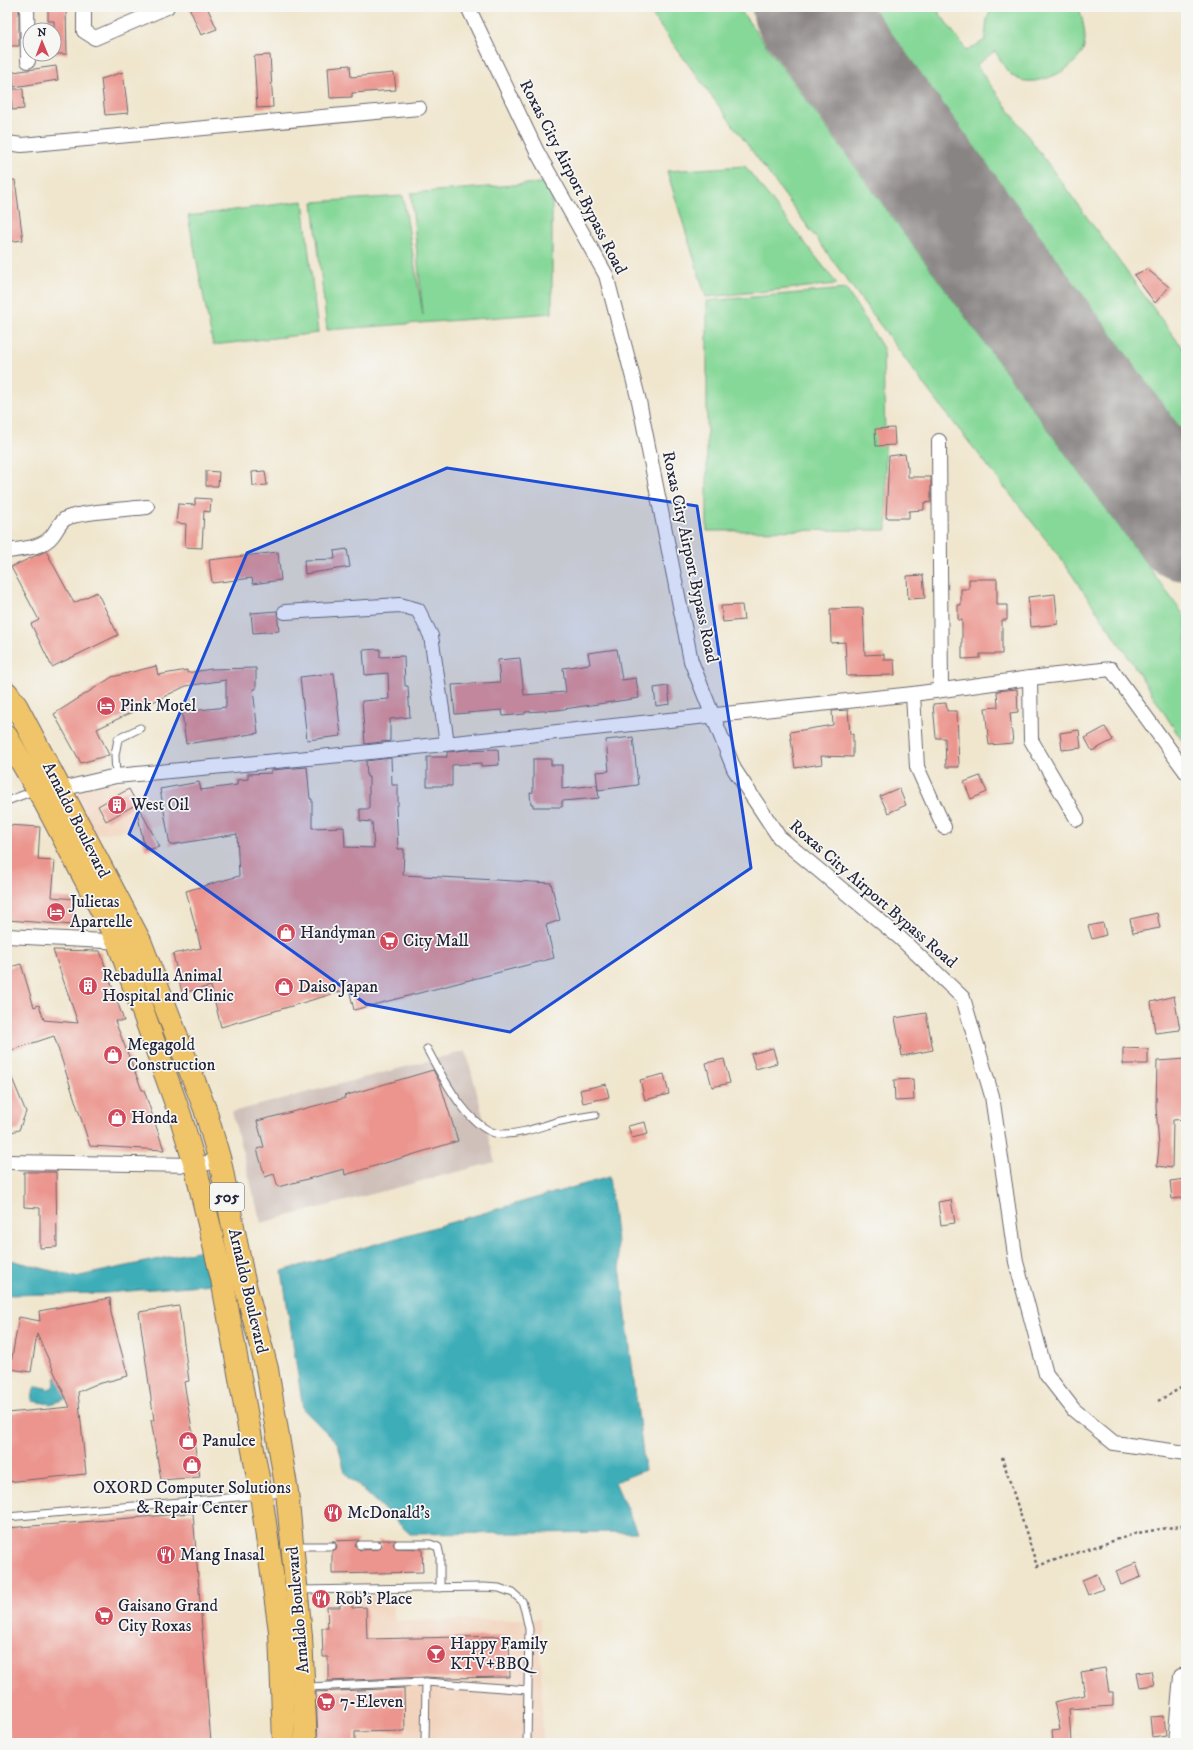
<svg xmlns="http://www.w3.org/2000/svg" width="1193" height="1750" viewBox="0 0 1193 1750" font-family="'IM FELL DW Pica',serif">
  <rect width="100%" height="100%" fill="#f6f6f2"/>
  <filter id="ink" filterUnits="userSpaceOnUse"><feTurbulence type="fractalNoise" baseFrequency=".025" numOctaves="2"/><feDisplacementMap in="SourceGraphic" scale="8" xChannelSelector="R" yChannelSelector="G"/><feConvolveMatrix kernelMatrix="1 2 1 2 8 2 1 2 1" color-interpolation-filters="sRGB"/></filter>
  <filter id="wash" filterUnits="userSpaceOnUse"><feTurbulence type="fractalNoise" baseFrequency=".012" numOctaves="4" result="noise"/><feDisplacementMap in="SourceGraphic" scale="16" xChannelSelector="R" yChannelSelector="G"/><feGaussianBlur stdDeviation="0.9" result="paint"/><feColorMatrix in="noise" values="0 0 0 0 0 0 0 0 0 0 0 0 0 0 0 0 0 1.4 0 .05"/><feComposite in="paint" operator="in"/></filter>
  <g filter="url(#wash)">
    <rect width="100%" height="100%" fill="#f0e6ce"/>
    <g fill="#f2d4be">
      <path d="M158 778 166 825 92 835 71 794 85 787Z"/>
      <path d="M389 1595 396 1621 540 1619 543 1743H328L321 1599Z"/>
    </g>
    <path fill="#cfc0ba" d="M466 1051 495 1162 261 1223 232 1112Z"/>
    <g fill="#86d898" stroke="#547d6a">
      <path d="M646 7H738L1186 618V747L1127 655 1059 556 931 394Z"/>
      <path d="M872 7H935L967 51 985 40 987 19 992 7H1079C1082 19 1087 35 1084 47 1079 68 1038 88 1018 79 1006 74 1002 62 995 51L976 65 1186 353V436Z"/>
      <path d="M745 166 837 284 706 297 667 171Z"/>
      <path d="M552 182V313L327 330 313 202 403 196 423 315 411 193Z"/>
      <path d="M303 201 318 333 213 345 188 216Z"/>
      <path d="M846 289 883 348 887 530 707 531V301Z"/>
    </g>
    <g fill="#3dadb8" stroke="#30687a">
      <path d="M609 1177 645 1470 615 1482 637 1532 410 1534 345 1473 338 1444 303 1409 282 1271Z"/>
      <path d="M202 1250 212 1284 106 1293 7 1295V1259L75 1277Z"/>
      <path d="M62 1375 72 1397 50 1404 32 1401 34 1388 38 1386 49 1389 54 1386 56 1377Z"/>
    </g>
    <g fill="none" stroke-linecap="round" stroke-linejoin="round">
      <path stroke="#898484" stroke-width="108" d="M806 7 1186 527"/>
    </g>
    <g id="blocks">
      <g fill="#eb958e">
        <path d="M7 7H19V46H8Z"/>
        <path d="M189 7H207L217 29 201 35Z"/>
        <path d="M48 8H66L67 54H54V21H48Z"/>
        <path d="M270 55 273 107 257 108 254 56Z"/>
        <path d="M350 65 351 77 394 73 396 90 352 93V97L330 98 328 67Z"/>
        <path d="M56 66 58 80 14 87 13 72Z"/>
        <path d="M123 72 128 113 105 115 101 79Z"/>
        <path d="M11 89H23L24 109 12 110Z"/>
        <path d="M7 180H15L23 240 7 242Z"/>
        <path d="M1147 269 1169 287 1155 303 1134 275Z"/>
        <path d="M894 428 895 445 876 446 875 429Z"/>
        <path d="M905 454 907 467H908V477H931V502L924 503V510L909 511V518H886L889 456Z"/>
        <path d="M206 471 219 472 218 486H206Z"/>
        <path d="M265 471 267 485 253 486 252 472Z"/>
        <path d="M195 498 211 499 210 512 204 511 202 548 185 547 186 524 176 523 178 504 195 505Z"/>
        <path d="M347 549 350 567 305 574 304 560 335 559 334 551Z"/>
        <path d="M46 551 74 603 97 592 118 635 52 667 31 624 39 620 11 567Z"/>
        <path d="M278 552 281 580 253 584 252 578 212 583 209 560Z"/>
        <path d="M923 575 925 598 908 599 907 576Z"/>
        <path d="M969 579H997V605H1007V620H1002V654H980V658L962 659V620H958V605H961V589H969Z"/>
        <path d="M1055 594 1058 624 1031 627 1028 597Z"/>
        <path d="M742 605 744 620 723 622 721 606Z"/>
        <path d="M863 608 865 655 884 654V660H894L895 675 847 676 845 642 831 643 830 609Z"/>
        <path d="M277 611 279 631 253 633 251 613Z"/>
        <path d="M380 649V657L404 656 405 686H408L410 717 390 719V741L365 744 362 701 389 699 388 673 365 675 363 650Z"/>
        <path d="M617 649 622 680 636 678 639 698 557 710 525 712V714L503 716 502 710 455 714 452 685 500 682 498 660 520 658 524 695 566 692 563 668 590 664 588 653Z"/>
        <path d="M156 666 158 675 187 670V673L211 669 256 668V689H253L258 733 186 744 182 712 226 707V680L186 686 97 729 109 755 81 763 54 714 112 677Z"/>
        <path d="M334 673 341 736 307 740 300 677Z"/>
        <path d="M668 686 670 704 656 706 654 688Z"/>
        <path d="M1017 689 1018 712 1010 713 1013 743 989 745 985 708 998 707 997 691Z"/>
        <path d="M946 703 947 711H957L959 767H946L945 738H936L933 704Z"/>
        <path d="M848 710 850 734H853V757L821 756 822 764 795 768 790 732 833 725 832 711Z"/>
        <path d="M1105 727 1113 740 1092 751 1085 738Z"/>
        <path d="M1079 730 1081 748 1062 750 1060 733Z"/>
        <path d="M633 737 638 785 598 790 596 772 609 771 606 740Z"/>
        <path d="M498 749 499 765 481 766V763L452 765V786H427V757H447V752L465 750Z"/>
        <path d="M391 758 392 785H398V806H396L398 849H404L403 875 551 883 560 920 546 925 554 958 354 1010 349 989 221 1027 211 986 182 993 173 954 201 948 186 891 239 876 237 834 170 845 160 789 199 782 201 790 237 785V780L248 779V774L271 773V770L307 767 310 799H312V828L344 827 345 847 374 848 372 822 360 821V809H369V777H367L366 761Z"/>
        <path d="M533 759H551V765H562V789L597 785 599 798 562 801V807H533V804H531L530 793 533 792Z"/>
        <path d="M980 776 987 792 971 799 964 782Z"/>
        <path d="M899 788 906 805 888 813 880 796Z"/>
        <path d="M129 789 137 804 106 821 98 806Z"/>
        <path d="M140 810 160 847 145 850 137 811Z"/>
        <path d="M7 825 40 827 38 860 55 861 52 897 75 899 73 925 7 920Z"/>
        <path d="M1157 913 1160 928 1133 933 1130 919Z"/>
        <path d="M1103 923 1106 935 1092 939 1088 926Z"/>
        <path d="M53 950 100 951 124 1021H115L142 1090H144L164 1150 90 1146 54 1036 9 1051 7 1044V968L21 964 34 1007 39 1005 44 1020 78 1023Z"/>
        <path d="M1174 996 1180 1030 1155 1033 1151 1002Z"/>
        <path d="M926 1013 933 1050 902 1056 895 1018Z"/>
        <path d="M773 1048 777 1063 756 1069 751 1054Z"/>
        <path d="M1123 1048 1148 1049V1064H1123Z"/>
        <path d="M724 1059 730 1083 712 1087 706 1063Z"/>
        <path d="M1186 1059V1119L1173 1120 1172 1168 1157 1166 1159 1146 1156 1107 1157 1061Z"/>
        <path d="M7 1066 26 1112 19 1130 7 1133Z"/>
        <path d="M433 1070 440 1083 458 1141 345 1175 344 1169 278 1187 274 1174 265 1177 257 1149 264 1147 257 1121 345 1098 344 1096Z"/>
        <path d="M664 1074 669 1094 645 1100 640 1080Z"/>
        <path d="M913 1079 914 1100 895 1101 894 1080Z"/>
        <path d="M606 1084 609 1097 583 1103 580 1090Z"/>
        <path d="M645 1122 648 1134 632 1138 628 1126Z"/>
        <path d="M24 1172H56L57 1247 40 1248V1208L24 1207Z"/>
        <path d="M1186 1179V1197L1172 1199 1170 1181Z"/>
        <path d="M951 1200 955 1223 941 1225 938 1202Z"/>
        <path d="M110 1298 111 1313 128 1376 94 1385 78 1392 86 1474 7 1482V1413L70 1407 37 1334 31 1372 10 1369 19 1317 40 1321 39 1311Z"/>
        <path d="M179 1306 189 1381 184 1382 200 1477 161 1480 151 1420H154L139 1312Z"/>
        <path d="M193 1513 211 1743H10L7 1704V1528Z"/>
        <path d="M359 1540 355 1545 360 1550 379 1549 382 1545 378 1540H396L393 1544 396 1548 422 1549 423 1572 332 1574V1551L336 1549 337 1546 335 1542 332 1541Z"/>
        <path d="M1136 1563 1141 1577 1121 1585 1116 1571Z"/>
        <path d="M1097 1574 1103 1589 1088 1595 1082 1580Z"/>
        <path d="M352 1603V1608L366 1607 367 1639 509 1636 510 1677 444 1678 426 1677 328 1681V1657H323L322 1628H328L327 1607H340V1604Z"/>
        <path d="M1105 1668 1109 1692H1113V1706L1069 1709 1071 1743H1053L1052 1730 1060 1729 1054 1702 1085 1695 1081 1672Z"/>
        <path d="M1151 1671 1154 1685 1140 1687 1137 1673Z"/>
        <path d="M404 1688 405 1731 355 1732V1743H318L316 1692Z"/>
        <path d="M1164 1716 1166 1735 1152 1737 1150 1717Z"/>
      </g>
    </g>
  </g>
  <g filter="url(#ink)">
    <use href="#blocks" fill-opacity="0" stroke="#6a676e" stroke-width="1"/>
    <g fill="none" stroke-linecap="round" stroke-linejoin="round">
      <g stroke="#6a676e" stroke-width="9">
        <g id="lane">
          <path d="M116 776 115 755 118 739 140 728"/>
          <path d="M7 801 36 790"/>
          <path d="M427 1049C441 1074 471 1135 503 1134 522 1134 539 1127 556 1122 569 1119 582 1117 595 1115"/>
          <path d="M7 1517 285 1493"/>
          <path d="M398 1544H430L438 1547 440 1556V1588"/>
          <path d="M360 1545H377"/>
          <path d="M294 1546H332"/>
          <path d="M299 1590 484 1587 499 1588 513 1593 522 1601 525 1611 529 1629 527 1743"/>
          <path d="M306 1687 426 1682 527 1690"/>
          <path d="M425 1743 426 1682"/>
        </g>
      </g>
      <g stroke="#6a676e" stroke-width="16">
        <g id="street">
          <path d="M27 7 28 61"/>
          <path d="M84 7V31L95 38 167 7"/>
          <path d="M468 7 537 152 606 275 639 401 691 661 734 769 779 837 899 937 963 998 992 1096 1016 1262 1046 1374 1074 1410 1114 1443 1186 1453"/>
          <path d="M7 143 22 145 419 108"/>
          <path d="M939 441 941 690"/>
          <path d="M7 551C21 549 43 548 52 536 57 530 59 523 65 519 76 512 131 509 147 507"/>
          <path d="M285 612 400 605 418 610 431 636 447 743"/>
          <path d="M1030 678 1031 740 1077 819"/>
          <path d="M913 694 917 767 944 827"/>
          <path d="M54 793 61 789 116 776 351 754 913 694 1030 678 1111 669 1186 772"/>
          <path d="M7 936 124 942"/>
          <path d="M7 1162 195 1165 220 1161"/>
          <path d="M1175 1743 1181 1676"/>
        </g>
      </g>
      <g stroke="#6a676e" stroke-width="24">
        <g id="highway">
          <path d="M7 693 17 707 140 941 205 1109 220 1161 243 1277 267 1369 287 1492 301 1636 306 1743"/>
          <path d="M7 737 43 799 118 942 180 1115 195 1165 222 1279 261 1494 280 1631 284 1743"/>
        </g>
      </g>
      <g stroke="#6a676e" stroke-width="2.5" stroke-dasharray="3 3" stroke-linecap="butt">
        <path d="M1158 1401 1186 1385"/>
        <path d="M1002 1457 1037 1566 1137 1533 1186 1525"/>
      </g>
      <use href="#lane" stroke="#fff" stroke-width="7"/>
      <use href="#street" stroke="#fff" stroke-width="14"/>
      <use href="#highway" stroke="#f0c469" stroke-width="22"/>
    </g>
  </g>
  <path fill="#1d4ed8" fill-opacity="0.2" stroke="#1d4ed8" stroke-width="3" stroke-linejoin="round" d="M447 468 697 506 751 868 510 1032 366 1004 129 834 247 553Z"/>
  <defs>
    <g id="hotel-disc" transform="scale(1)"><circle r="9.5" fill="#d1495b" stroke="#f6f6f2"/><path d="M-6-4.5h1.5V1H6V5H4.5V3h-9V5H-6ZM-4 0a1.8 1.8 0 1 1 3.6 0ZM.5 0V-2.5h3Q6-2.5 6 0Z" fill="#fff"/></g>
    <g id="building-disc" transform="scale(1)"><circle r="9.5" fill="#d1495b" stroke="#f6f6f2"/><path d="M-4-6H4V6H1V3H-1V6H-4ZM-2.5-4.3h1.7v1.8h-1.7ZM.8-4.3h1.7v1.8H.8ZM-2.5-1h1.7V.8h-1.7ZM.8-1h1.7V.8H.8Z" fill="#fff"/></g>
    <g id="shop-disc" transform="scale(1)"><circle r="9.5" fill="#d1495b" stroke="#f6f6f2"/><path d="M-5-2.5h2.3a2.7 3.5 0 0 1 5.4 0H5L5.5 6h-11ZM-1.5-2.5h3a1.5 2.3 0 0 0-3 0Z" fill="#fff"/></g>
    <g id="supermarket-disc" transform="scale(1)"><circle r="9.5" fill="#d1495b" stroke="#f6f6f2"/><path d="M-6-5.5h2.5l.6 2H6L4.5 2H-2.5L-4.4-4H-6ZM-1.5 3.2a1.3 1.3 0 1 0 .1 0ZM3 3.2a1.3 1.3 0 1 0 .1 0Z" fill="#fff"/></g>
    <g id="restaurant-disc" transform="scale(1)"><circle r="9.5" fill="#d1495b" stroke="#f6f6f2"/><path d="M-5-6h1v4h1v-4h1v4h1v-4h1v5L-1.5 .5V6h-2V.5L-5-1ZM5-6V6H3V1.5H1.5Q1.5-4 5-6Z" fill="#fff"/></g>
    <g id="bar-disc" transform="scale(1)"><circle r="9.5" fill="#d1495b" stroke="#f6f6f2"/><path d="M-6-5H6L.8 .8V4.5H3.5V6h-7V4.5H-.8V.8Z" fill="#fff"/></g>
  </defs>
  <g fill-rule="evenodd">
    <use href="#hotel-disc" x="106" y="706"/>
    <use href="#building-disc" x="117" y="805"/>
    <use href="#hotel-disc" x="56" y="912"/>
    <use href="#shop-disc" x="286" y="933"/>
    <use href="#supermarket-disc" x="389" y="941"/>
    <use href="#building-disc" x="88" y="986"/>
    <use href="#shop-disc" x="284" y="987"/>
    <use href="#shop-disc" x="113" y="1055"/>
    <use href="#shop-disc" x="117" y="1118"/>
    <use href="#shop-disc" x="188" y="1441"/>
    <use href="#shop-disc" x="192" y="1465"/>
    <use href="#restaurant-disc" x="333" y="1513"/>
    <use href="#restaurant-disc" x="166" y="1555"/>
    <use href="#restaurant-disc" x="321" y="1599"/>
    <use href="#supermarket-disc" x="104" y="1616"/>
    <use href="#bar-disc" x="436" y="1654"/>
    <use href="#supermarket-disc" x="326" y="1702"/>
  </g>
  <g text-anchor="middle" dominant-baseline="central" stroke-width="3.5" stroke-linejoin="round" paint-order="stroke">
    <rect fill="#f6f6f2" stroke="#626272" stroke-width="1" x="210" y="1183" width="34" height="28" rx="3"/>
    <g font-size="16" font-weight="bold" fill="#22223b">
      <text x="227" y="1197">505</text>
    </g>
    <g font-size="17" fill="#22223b" stroke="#f6f6f2">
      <text transform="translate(573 177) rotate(63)">Roxas City Airport Bypass Road</text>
      <text transform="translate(690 557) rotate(78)">Roxas City Airport Bypass Road</text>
      <text transform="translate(76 820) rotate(63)">Arnaldo Boulevard</text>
      <text transform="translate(873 894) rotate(41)">Roxas City Airport Bypass Road</text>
      <text transform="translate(248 1291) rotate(77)">Arnaldo Boulevard</text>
      <text transform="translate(298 1610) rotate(-95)">Arnaldo Boulevard</text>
    </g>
    <g font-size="17" fill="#22223b" stroke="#f6f6f2" text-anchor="start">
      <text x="120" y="706">Pink Motel</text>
      <text x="131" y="805">West Oil</text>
      <text x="70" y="902">Julietas<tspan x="70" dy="20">Apartelle</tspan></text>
      <text x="300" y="933">Handyman</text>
      <text x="403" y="941">City Mall</text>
      <text x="102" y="976">Rebadulla Animal<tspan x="102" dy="20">Hospital and Clinic</tspan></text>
      <text x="298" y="987">Daiso Japan</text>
      <text x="127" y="1045">Megagold<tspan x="127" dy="20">Construction</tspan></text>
      <text x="131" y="1118">Honda</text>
      <text x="202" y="1441">Panulce</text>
      <text x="192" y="1488" text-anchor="middle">OXORD Computer Solutions<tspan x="192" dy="20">&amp; Repair Center</tspan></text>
      <text x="347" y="1513">McDonald's</text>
      <text x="180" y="1555">Mang Inasal</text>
      <text x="335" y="1599">Rob's Place</text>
      <text x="118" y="1606">Gaisano Grand<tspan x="118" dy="20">City Roxas</tspan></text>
      <text x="450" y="1644">Happy Family<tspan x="450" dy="20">KTV+BBQ</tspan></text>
      <text x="340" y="1702">7-Eleven</text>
    </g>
  </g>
  <rect width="1193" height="1750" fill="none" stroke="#f6f6f2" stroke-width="24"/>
  <g transform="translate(42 42) rotate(359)"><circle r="19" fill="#f6f6f2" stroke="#a1a1a9"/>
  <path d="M0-3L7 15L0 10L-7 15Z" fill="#d1495b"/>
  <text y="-6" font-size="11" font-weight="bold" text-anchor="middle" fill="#22223b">N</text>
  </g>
</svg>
